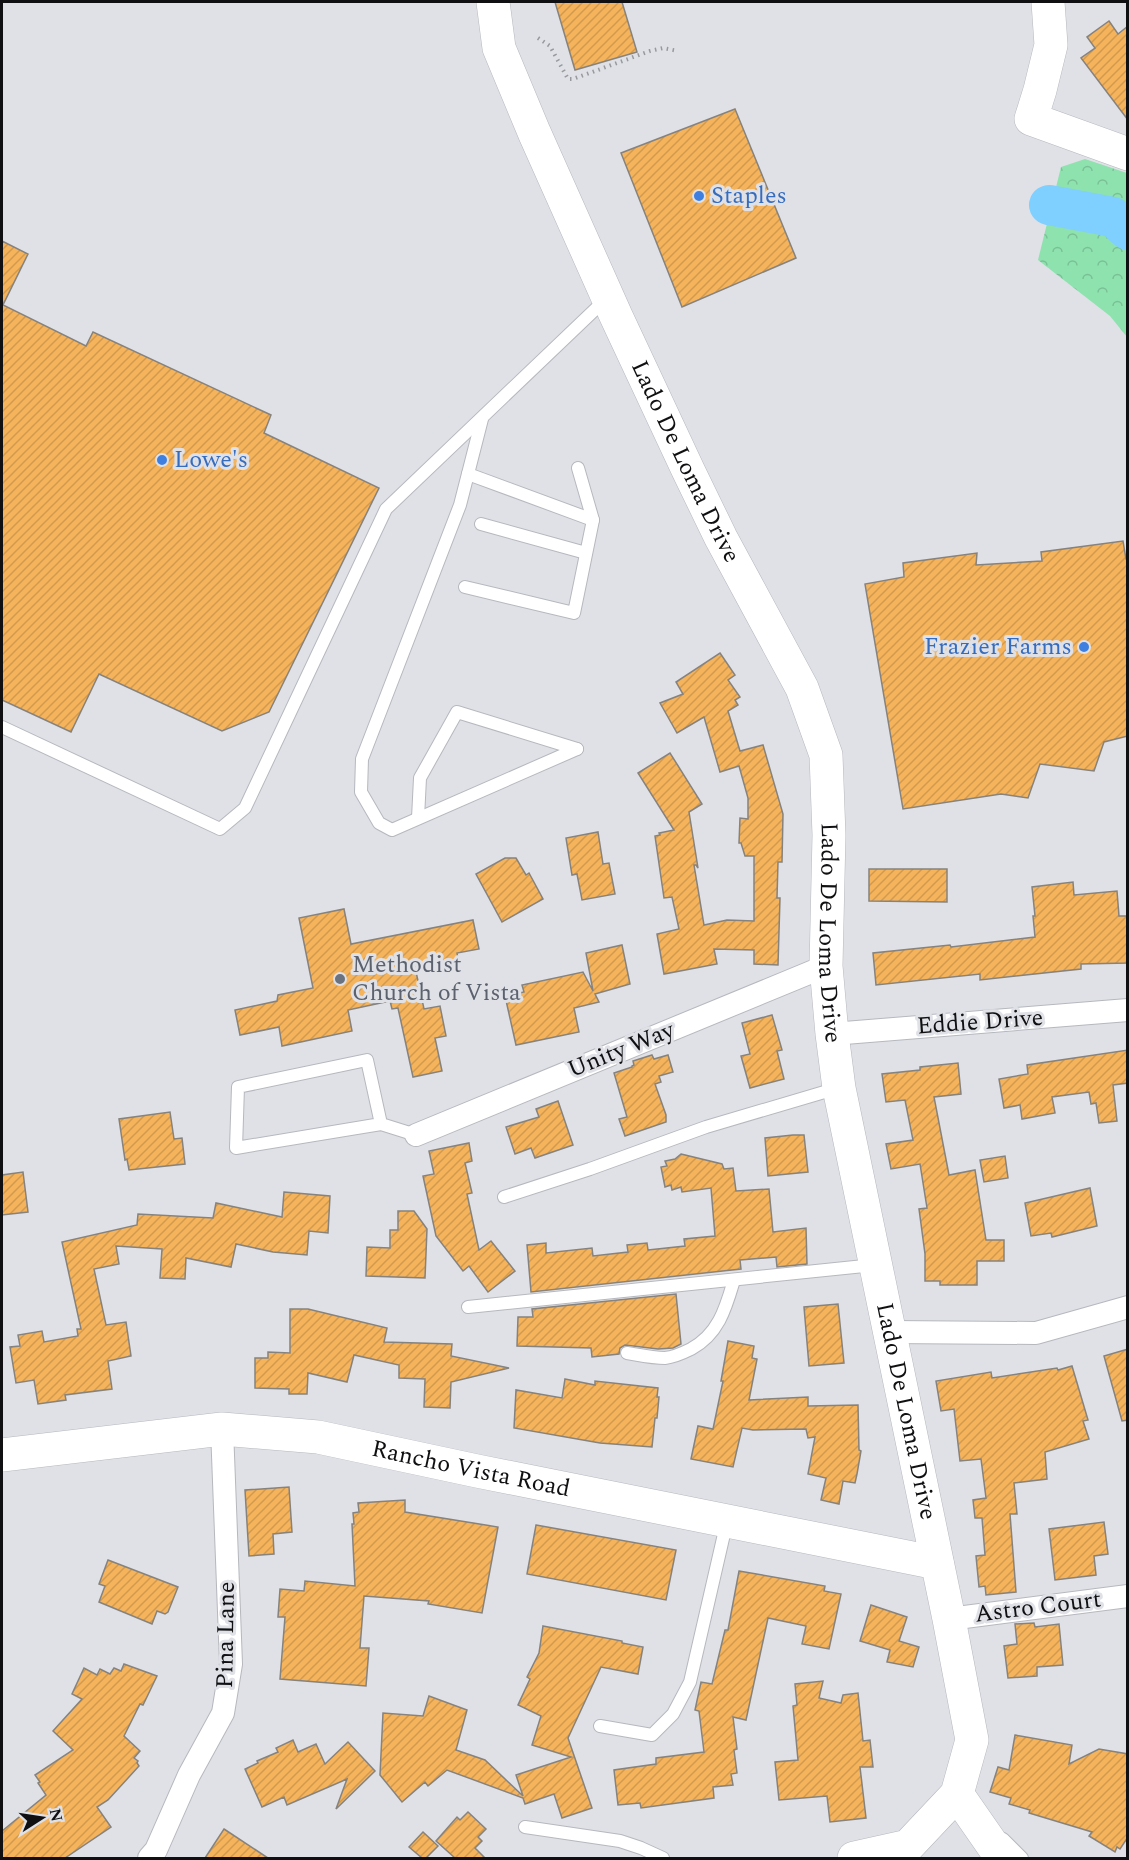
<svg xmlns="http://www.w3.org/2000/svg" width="1129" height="1860" viewBox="0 0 1129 1860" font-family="Spectral,serif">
  <defs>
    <pattern id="park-crowns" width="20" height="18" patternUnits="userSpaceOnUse" patternTransform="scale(1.5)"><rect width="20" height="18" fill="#8ee2ae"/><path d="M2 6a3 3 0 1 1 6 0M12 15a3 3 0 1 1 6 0" fill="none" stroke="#79c195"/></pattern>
    <pattern id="building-hatch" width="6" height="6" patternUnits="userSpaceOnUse" patternTransform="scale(1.5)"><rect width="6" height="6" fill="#f5b45b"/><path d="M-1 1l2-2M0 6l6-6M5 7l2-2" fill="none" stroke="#d19a4e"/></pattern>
  </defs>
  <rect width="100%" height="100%" fill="#dfe1e7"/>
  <path fill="url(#park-crowns)" d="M1085 159 1127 173V337L1110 316 1038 260 1061 167Z"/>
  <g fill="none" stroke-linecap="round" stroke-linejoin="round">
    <path stroke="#7fcfff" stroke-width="40" d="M1049 205 1113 217 1128 230"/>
  </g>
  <g fill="url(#building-hatch)" stroke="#86827e" stroke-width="1.5">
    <path d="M555 2H622L637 52 575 70Z"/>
    <path d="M1109 21 1118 34 1128 26V120L1081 58 1095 48 1087 37Z"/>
    <path d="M735 109 796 258 682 307 621 153Z"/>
    <path d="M2 241 28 254 3 305 86 346 93 332 271 415 264 433 379 488 269 712 222 731 99 674 71 732 2 700Z"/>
    <path d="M1123 541 1126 559H1128V736L1104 742 1094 771 1040 764 1028 798 1001 794 903 809 865 584 904 577 903 563 977 553 976 565 1042 561 1041 552Z"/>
    <path d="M720 653 735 675 728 680 740 697 735 700 738 705 728 711 740 751 763 745 783 814 782 862H778L777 898H780L778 965 754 964V950L714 949 717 964 664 974 657 934 679 929 672 897 664 898 655 836 660 835 659 833 674 830 638 773 670 753 702 804 689 812 698 868 696 865H694L704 925 727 920 754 921V856H745L741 843H739L740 818 748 819V798L739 766 720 772 704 717 677 733 660 703 683 694 676 682Z"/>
    <path d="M598 832 603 864 609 863 615 894 582 900 577 874 572 875 566 838Z"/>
    <path d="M505 858H516L526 875 529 873 543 899 502 922 476 874Z"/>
    <path d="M869 869H947V902L869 901Z"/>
    <path d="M1073 882 1074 895 1117 891 1119 916H1128V963L1081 964V969L980 980V974L876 985 873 953 950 945 951 947 1035 937 1033 916H1035L1032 887Z"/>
    <path d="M344 909 351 944 473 920 479 949 457 953 458 959 415 967 424 1009 440 1006 446 1036 435 1038 442 1071 413 1077 398 1008 392 1009 390 1001 348 1010 352 1031 282 1046 279 1027 240 1035 235 1010 277 1001 278 995 313 988 299 918Z"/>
    <path d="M622 945 630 984 595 994 599 1002 574 1008 579 1032 516 1045 505 996 524 992 522 985 583 972 593 991 586 953Z"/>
    <path d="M772 1015 782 1050 777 1051 784 1079 750 1088 741 1056 750 1054 742 1023Z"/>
    <path d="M1128 1050V1083L1113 1085 1117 1121 1099 1123 1096 1103 1091 1104 1089 1092 1052 1097 1055 1113 1022 1119 1020 1105 1004 1108 999 1079 1028 1074 1027 1065Z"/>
    <path d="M652 1055 654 1059 668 1055 673 1072 659 1076 661 1082 655 1084 666 1115V1122L625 1136 619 1119 627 1117 614 1073 632 1067V1066L634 1065 633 1061Z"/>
    <path d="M958 1063 961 1094 934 1097 949 1175 975 1170 986 1240H1004V1261H977V1285H940V1281H925V1254L919 1209 927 1208 920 1164 891 1169 886 1144 913 1140 905 1100 886 1102 882 1074 920 1070V1067Z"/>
    <path d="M558 1101 573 1145 535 1158 531 1148 515 1154 506 1127 539 1117 536 1109Z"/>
    <path d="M170 1112 174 1139 182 1138 185 1164 129 1170 127 1159 125 1160 119 1119Z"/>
    <path d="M793 1135H804L808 1172 768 1176 765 1138Z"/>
    <path d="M469 1143 472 1161 465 1163 472 1193 467 1194 479 1250 491 1241 515 1271 488 1292 469 1266 463 1271 436 1236 423 1176 434 1174 429 1151Z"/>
    <path d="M681 1154 722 1164 724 1169 733 1168 736 1191 769 1189 773 1232 806 1228 807 1264 777 1267 776 1257 740 1260 741 1269 531 1292 527 1245 546 1243V1253L592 1248 593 1256 628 1252 627 1245 647 1243 648 1250 685 1246 684 1239 715 1236 711 1188 682 1192 681 1187 672 1190 671 1185 665 1187 661 1167 667 1166 665 1161 675 1159Z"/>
    <path d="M1005 1156 1008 1178 984 1182 980 1160Z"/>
    <path d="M23 1172 28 1212 2 1215V1175Z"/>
    <path d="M1090 1188 1097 1226 1052 1237 1051 1233 1031 1236 1025 1203Z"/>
    <path d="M284 1192 330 1196 328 1233 309 1231 307 1255 273 1252 236 1244 231 1267 186 1258 185 1279 160 1278 162 1249 116 1246 119 1264 94 1269 106 1325 126 1322 131 1356 108 1361 112 1389 65 1395 66 1400 38 1404 34 1380 16 1383 10 1347 20 1346 18 1335 42 1331 44 1342 78 1336 77 1329H81L62 1242 137 1225 138 1214 213 1218 216 1203 282 1217Z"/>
    <path d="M398 1211H414L427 1229 425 1278 366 1276 367 1247 390 1248V1230H398Z"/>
    <path d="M676 1294 681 1344 673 1348 658 1349 625 1345 620 1348 619 1354 592 1357 591 1348 517 1346 518 1317H533L532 1309Z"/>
    <path d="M838 1304 844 1363 809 1366 804 1307Z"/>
    <path d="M290 1309H308L387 1328 384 1342 452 1344 451 1356 509 1368 451 1382 450 1408 424 1407 425 1379 399 1378V1365L354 1355 347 1382 308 1373 307 1394H289V1389L255 1388V1358H268V1352L290 1353Z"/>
    <path d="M728 1341 754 1346 752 1358 757 1359 749 1400 808 1397V1406L858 1405 859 1450 861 1451 857 1474 855 1483 843 1481 839 1504 821 1500 826 1478 808 1474 815 1437 808 1438 806 1429 753 1430 742 1428 733 1467 691 1459 698 1426 713 1429 723 1381H721Z"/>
    <path d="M1128 1349V1420L1122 1421 1104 1356Z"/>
    <path d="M1072 1366 1088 1420 1083 1421 1089 1439 1045 1452 1047 1479 1014 1483 1017 1514H1010L1016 1592 986 1595 985 1586 979 1587 976 1556 985 1555 982 1518H975L973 1500 986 1498 981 1459 960 1461 954 1409 941 1411 936 1381 991 1372 992 1378 1057 1368 1058 1370Z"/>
    <path d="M565 1379 595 1385V1381L658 1388 657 1397H659L657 1418H655L652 1447 600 1443 514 1428 516 1390 562 1398Z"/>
    <path d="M289 1487 292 1532 273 1534 274 1554 249 1556 245 1490Z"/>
    <path d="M405 1500V1512L498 1527 482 1613 428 1604 429 1601 364 1596 360 1648H369L366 1686 280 1679 285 1617H278L280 1589 304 1591 305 1581 355 1586 352 1524H354L353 1513 359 1512 358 1503Z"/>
    <path d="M1104 1522 1108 1554 1094 1556 1096 1575 1055 1580 1049 1529Z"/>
    <path d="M536 1525 676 1550 666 1600 527 1574Z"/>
    <path d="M108 1560 178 1587 168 1612 165 1614 157 1611 152 1624 99 1602 105 1586 99 1584Z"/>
    <path d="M739 1571 825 1586 824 1591 841 1594 829 1649 802 1644 806 1626 768 1618 746 1720 733 1717 737 1749 734 1750 737 1773 731 1774 733 1785 713 1787 714 1798 641 1808 640 1803 618 1805 614 1770 656 1764V1758L704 1752 699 1711 695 1710 701 1682 712 1684 725 1630H728Z"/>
    <path d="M871 1605 907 1617 899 1641 919 1647 913 1667 887 1662 890 1650 860 1641Z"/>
    <path d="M1034 1623 1035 1627 1059 1624 1063 1665 1037 1667V1676L1008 1678 1004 1646 1017 1644 1015 1624Z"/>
    <path d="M543 1626 622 1641V1643L643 1647 638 1674 601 1667 568 1738 592 1808 562 1818 554 1794 525 1804 523 1798 447 1770 428 1786 425 1782 402 1802 380 1775 383 1713 423 1716 429 1696 467 1710 456 1750 485 1760 523 1796 516 1775 571 1757 532 1745 541 1716 518 1705 530 1679 527 1677 539 1653Z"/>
    <path d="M124 1664 157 1676 143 1705 140 1704 124 1736 140 1751 134 1758 138 1761 137 1763 139 1766 108 1800 97 1807 111 1827 65 1858H2V1831L46 1795 38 1783 40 1782 35 1775 73 1750 53 1731 82 1699 72 1694 84 1668 97 1675 100 1669 110 1674 114 1668 121 1671Z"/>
    <path d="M823 1681 819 1698 841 1703 843 1695 858 1693 863 1741 870 1740 873 1767H860L866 1818 830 1822 827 1796 779 1800 775 1762 798 1760 793 1706 797 1705 795 1684Z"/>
    <path d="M1015 1735 1072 1745 1069 1764 1099 1749 1128 1754V1837L1120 1849 1117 1847 1115 1852 1089 1836 1092 1832 1029 1813 1030 1810 1009 1804 1011 1798 990 1792 998 1767 1009 1770Z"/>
    <path d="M293 1740 298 1752 316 1744 325 1764 348 1742 375 1771 336 1809 347 1779 287 1805 284 1797 262 1807 245 1769 258 1763 257 1761 278 1752 276 1748Z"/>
    <path d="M468 1812 486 1829 478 1837 482 1841 475 1848 485 1858H455L436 1841 457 1817 460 1820Z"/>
    <path d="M224 1829 268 1858H205Z"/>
    <path d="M423 1832 438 1846 426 1858H422L409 1847Z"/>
  </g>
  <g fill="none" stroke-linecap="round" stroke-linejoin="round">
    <g stroke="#b6b8be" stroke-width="14">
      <g id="lane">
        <path d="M482 419 460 505 362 759 361 792 379 823 392 830 577 749"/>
        <path d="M468 474 593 520"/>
        <path d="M481 524 586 553"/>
        <path d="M465 587 574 613 593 520 578 468"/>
        <path d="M2 727 220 829 245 808 386 509 605 300"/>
        <path d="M418 818 420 778 457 712 577 749"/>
        <path d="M381 1124 367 1060 238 1087 236 1148 381 1124 416 1135"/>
        <path d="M504 1197 590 1169 706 1127 838 1088"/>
        <path d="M468 1307 874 1265"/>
        <path d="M627 1353C639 1355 653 1358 665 1358 674 1357 683 1353 691 1349 719 1334 726 1307 734 1280"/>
        <path d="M600 1726 652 1735 673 1714 690 1682 727 1521"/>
        <path d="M525 1827 620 1841 641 1848 663 1858"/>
        <path d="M1003 1839 1022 1858"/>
      </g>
    </g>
    <g stroke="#b6b8be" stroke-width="24">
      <g id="street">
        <path d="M832 1034 1128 1010"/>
        <path d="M416 1135 826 966"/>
        <path d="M889 1332 1036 1333 1128 1307"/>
        <path d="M949 1619 1128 1596"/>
        <path d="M149 1858 156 1850 189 1775 223 1713 231 1664 222 1429"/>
      </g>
    </g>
    <g stroke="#b6b8be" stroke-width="34">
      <g id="secondary">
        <path id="s1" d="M493 2 499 48 534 132 616 316 688 470 721 538 802 688 826 755 829 835 826 966 832 1034 839 1088 949 1619 972 1740 957 1794 908 1846 854 1858"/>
        <path d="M1048 2 1051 45 1040 90 1031 119 1128 154"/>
        <path id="s2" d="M2 1455 222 1429 318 1437 477 1471 937 1563"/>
        <path d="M957 1794 998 1853 999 1858"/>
      </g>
    </g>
    <path stroke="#97999d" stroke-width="4" stroke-dasharray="1.5 4.5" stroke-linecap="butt" d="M538 38 550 46 568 79H573L650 51 663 48 678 51"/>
    <use href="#lane" stroke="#fff" stroke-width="12"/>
    <use href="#street" stroke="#fff" stroke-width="22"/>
    <use href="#secondary" stroke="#fff" stroke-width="33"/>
  </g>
  <g fill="#3f7fe0" stroke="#dfe1e7" stroke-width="2">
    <circle cx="699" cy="196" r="6"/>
    <circle cx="162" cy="460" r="6"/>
    <circle cx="1084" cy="647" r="6"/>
  </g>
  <circle fill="#6b7280" stroke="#dfe1e7" stroke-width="2" cx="340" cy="979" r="6"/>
  <g text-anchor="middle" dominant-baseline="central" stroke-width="6" stroke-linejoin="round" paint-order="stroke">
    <g font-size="24" fill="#366cbe" stroke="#dfe1e7" text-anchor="start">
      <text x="711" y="196">Staples</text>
      <text x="174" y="460">Lowe's</text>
      <text x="1072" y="647" text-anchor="end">Frazier Farms</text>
    </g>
    <g font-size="24" fill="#101012" stroke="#dfe1e7">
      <text stroke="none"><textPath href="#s1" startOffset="500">Lado De Loma Drive</textPath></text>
      <text stroke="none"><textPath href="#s1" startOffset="1004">Lado De Loma Drive</textPath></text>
      <text transform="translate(980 1022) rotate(-4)">Eddie Drive</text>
      <text transform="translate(621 1050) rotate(-22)">Unity Way</text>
      <text stroke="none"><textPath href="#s1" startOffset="1490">Lado De Loma Drive</textPath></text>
      <text stroke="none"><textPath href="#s2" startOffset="474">Rancho Vista Road</textPath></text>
      <text transform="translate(1038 1607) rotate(-7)">Astro Court</text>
      <text transform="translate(226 1635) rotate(-89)">Pina Lane</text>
    </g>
    <g font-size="24" fill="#5b616d" stroke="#dfe1e7" text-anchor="start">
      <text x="352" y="965">Methodist<tspan x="352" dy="28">Church of Vista</tspan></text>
    </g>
  </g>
  <rect width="1129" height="1860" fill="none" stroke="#101012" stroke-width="6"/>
  <g transform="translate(42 1818) rotate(78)" stroke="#dfe1e7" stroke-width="4.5" paint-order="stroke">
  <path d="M0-4.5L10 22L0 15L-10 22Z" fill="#101012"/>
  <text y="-9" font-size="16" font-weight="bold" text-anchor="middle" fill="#101012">N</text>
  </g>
</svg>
